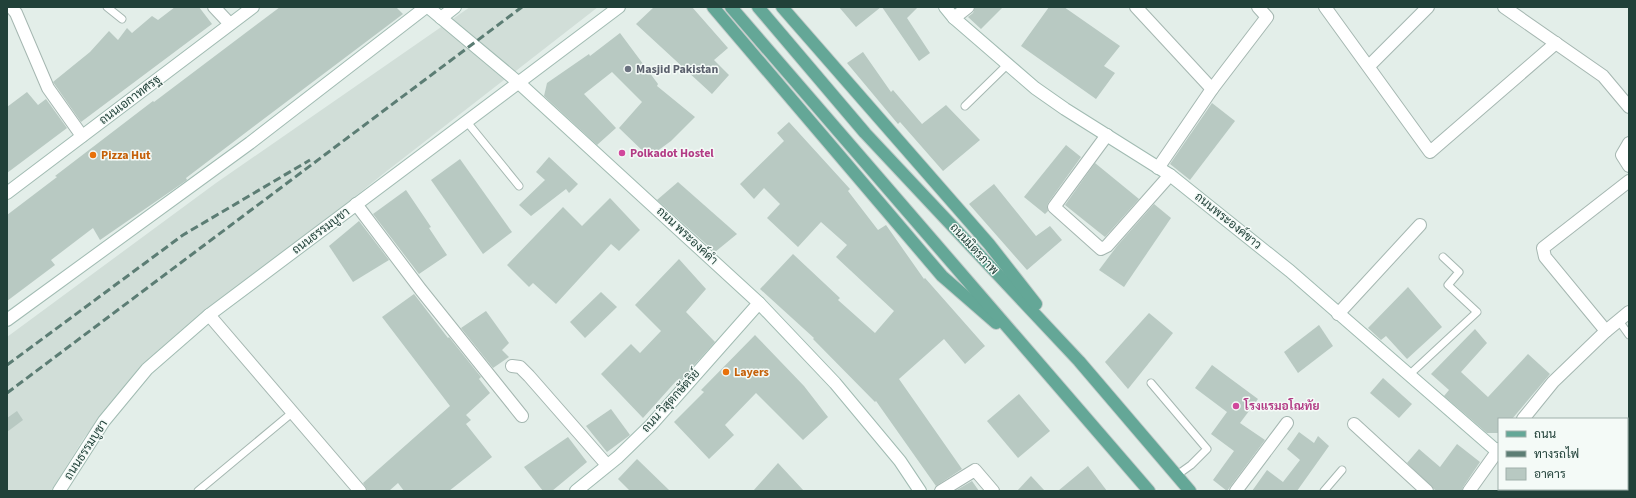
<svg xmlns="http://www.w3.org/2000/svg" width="1636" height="498" viewBox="0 0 1636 498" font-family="'Source Sans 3',Sarabun,sans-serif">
  <rect width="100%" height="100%" fill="#e3eee9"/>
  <path fill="#d1ded8" d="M470 7H598L383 174 136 373 84 438 51 491H7V337L216 183Z"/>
  <g fill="#b8c9c2">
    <path d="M175 7H199L212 24 81 122 53 82 90 52 109 31 118 40 127 28 132 33 152 16 158 20Z"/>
    <path d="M280 7H396L403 14 257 124 186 178 187 180 100 240 93 228 51 260 55 265 7 301V215L57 177 55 176 153 101 154 102Z"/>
    <path d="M654 7H692L728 48 714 60 729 75 712 94 636 24Z"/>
    <path d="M839 7H881L856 27Z"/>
    <path d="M882 7H918L907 18 930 53 919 61Z"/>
    <path d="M975 7H1003L981 29 968 17 973 13Z"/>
    <path d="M1049 7H1064L1120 46 1104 66 1115 73 1096 99 1021 46Z"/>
    <path d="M620 33 658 84 657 86 695 117 671 141 649 157 619 128 642 102 612 72 584 94 616 128 597 145 544 96 547 83 589 54 590 56Z"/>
    <path d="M863 52 891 92 893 90 922 124 946 105 980 140 943 171 900 122 898 124 847 63Z"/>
    <path d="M27 92 38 105 46 99 67 128 7 173V107Z"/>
    <path d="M1212 103 1235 121 1190 180 1170 164Z"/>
    <path d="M789 122 850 189 848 191 878 230 886 225 924 279 925 278 985 346 965 364 944 339 899 379 962 469 936 486 876 401 875 402 813 339 814 338 760 289 793 254 840 298 838 300 875 333 894 311 836 257 847 245 821 222 798 247 767 218 780 204 764 188 754 199 740 184 784 141 777 133Z"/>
    <path d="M1066 145 1081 157 1048 203 1047 206 1048 211 1045 214 1024 197Z"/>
    <path d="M549 157 578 184 569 193 566 189 531 216 519 205 545 180 536 172Z"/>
    <path d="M460 159 512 232 483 254 431 180Z"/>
    <path d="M1095 163 1139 199 1105 237 1065 205Z"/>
    <path d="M678 182 737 234 715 252 657 200Z"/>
    <path d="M994 184 1036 236 1050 226 1062 240 1027 270 969 204Z"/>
    <path d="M406 190 431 227 429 228 447 255 419 274 373 214Z"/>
    <path d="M610 198 640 230 619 251 611 244 556 304 533 283 529 287 507 265 563 207 582 226Z"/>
    <path d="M1154 204 1171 218 1124 287 1099 270 1117 246Z"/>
    <path d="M359 221 389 260 353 282 329 246Z"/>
    <path d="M679 259 706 289 686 312 715 342 679 382 677 380 643 418 601 374 631 344 640 353 661 331 635 305Z"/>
    <path d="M1408 287 1442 327 1407 359 1386 336 1381 340 1368 328Z"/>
    <path d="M601 292 617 307 585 338 570 322Z"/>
    <path d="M414 294 448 338 449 337 481 377 479 379 490 393 466 415 471 420 466 424 492 457 449 491H404L398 483 389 491H368L363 483 450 406 382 317Z"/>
    <path d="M486 311 509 343 502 350 509 357 493 368 461 328Z"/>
    <path d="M1149 313 1173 333 1128 389 1105 362Z"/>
    <path d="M1319 325 1333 346 1298 373 1284 352Z"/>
    <path d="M1475 329 1487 343 1461 372 1488 397 1528 354 1550 374 1512 419H1499V433H1487L1444 396 1449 390 1431 374Z"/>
    <path d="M755 335 804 386 828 417 803 440 756 393 725 425 734 435 709 459 674 422 704 392 701 390Z"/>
    <path d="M1212 365 1258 399 1240 423 1265 440 1227 491 1213 480 1234 451 1211 434 1227 412 1195 388Z"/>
    <path d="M1383 378 1412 404 1399 418 1370 393Z"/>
    <path d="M1019 394 1050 431 1018 458 987 421Z"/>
    <path d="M611 409 630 435 607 452 586 426Z"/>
    <path d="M17 411 23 420 7 432V418Z"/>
    <path d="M1299 432 1314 443 1318 436 1329 446 1297 491H1252L1267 470 1283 482 1300 460 1287 449Z"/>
    <path d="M568 437 587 462 552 491H543L524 467Z"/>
    <path d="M1457 444 1480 462 1463 487 1462 491H1436L1407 463 1419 449 1440 467Z"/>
    <path d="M637 459 670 491H630L618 479Z"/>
    <path d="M778 463 804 491H753Z"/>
    <path d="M1088 466 1107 491H1058Z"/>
    <path d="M1031 476 1045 491H1017Z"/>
    <path d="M972 481 979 491H955Z"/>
  </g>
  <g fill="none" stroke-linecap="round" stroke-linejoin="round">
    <g stroke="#a5b7b1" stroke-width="9">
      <g id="lane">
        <path d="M107 7 122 19"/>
        <path d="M965 106 1008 64"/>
        <path d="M467 122 519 186"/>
        <path d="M1619 321 1629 335"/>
        <path d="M1409 375 1477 312 1448 285 1459 272 1443 257"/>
        <path d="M1151 383 1207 449 1191 465 1177 475"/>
        <path d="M198 491 293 412"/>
        <path d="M1324 491 1342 470"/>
      </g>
    </g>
    <g stroke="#a5b7b1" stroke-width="14">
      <g id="street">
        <path d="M11 7 16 13 48 88 82 136"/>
        <path d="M214 7 230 24"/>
        <path d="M1136 7 1212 89"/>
        <path d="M1325 7 1430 152 1556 43"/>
        <path d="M1504 7 1603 76 1629 107"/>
        <path d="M954 18 968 7"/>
        <path d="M1369 66 1428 7"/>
        <path d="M1107 135 1054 207 1101 249 1107 246 1170 175"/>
        <path d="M1629 143 1622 155 1629 166"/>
        <path d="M1158 168 1212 89 1267 17 1258 7"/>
        <path d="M356 204 421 290 522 416"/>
        <path d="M1338 314 1420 225"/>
        <path d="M209 315 360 491"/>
        <path d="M1606 331 1545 257 1543 248 1629 181"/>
        <path d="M512 366 520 367 529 376 607 465"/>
        <path d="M1523 419 1553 382 1606 331 1629 312"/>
        <path d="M1354 424 1427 491"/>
        <path d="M941 491 975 470 993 491"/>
        <path d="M1236 491 1287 423"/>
        <path d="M1469 491 1499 449"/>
      </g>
    </g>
    <g stroke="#a1bbb2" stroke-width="14">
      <g id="secondary">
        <path d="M428 7 519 83 759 303 835 383 900 461 920 491"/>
        <path d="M945 7 954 18 1035 88 1065 109 1170 175 1290 271 1499 453"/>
        <path d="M441 18 455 7"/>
        <path d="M7 193 253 7"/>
        <path d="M7 320 250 143 426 7"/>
        <path d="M1542 489 1544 491"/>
        <path d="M59 491 104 421 147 369 209 315 619 7"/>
        <path d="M576 491 618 457 651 425 759 303"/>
      </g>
    </g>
    <g stroke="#c1cac8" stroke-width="14">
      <g id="primary">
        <path d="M713 7 942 276 996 323"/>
        <path d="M731 7 1149 491"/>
        <path d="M758 7 865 133 1079 361 1190 491"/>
        <path d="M782 7 989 244 1036 304"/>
      </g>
    </g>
    <use href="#lane" stroke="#fff" stroke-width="7"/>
    <use href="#street" stroke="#fff" stroke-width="12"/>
    <use href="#secondary" stroke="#fff" stroke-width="12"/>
    <use href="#primary" stroke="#64a797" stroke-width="12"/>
    <g stroke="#5c7d74" stroke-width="3" stroke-dasharray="8 4" stroke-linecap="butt">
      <path d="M7 365 183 235 310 160"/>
      <path d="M7 393 522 7"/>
    </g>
  </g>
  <circle fill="#6b7280" stroke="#f4faf7" stroke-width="1.5" cx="628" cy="69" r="4"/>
  <g fill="#d1479c" stroke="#f4faf7" stroke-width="1.5">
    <circle cx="622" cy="153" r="4"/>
    <circle cx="1236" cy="406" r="4"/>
  </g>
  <g fill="#e8710a" stroke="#f4faf7" stroke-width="1.5">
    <circle cx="93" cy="155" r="4"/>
    <circle cx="726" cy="372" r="4"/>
  </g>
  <g text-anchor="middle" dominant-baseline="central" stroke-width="3" stroke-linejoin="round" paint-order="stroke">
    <g font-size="12" font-weight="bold" fill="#5b616d" stroke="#f4faf7" text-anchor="start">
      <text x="636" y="69">Masjid Pakistan</text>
    </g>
    <g font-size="12" fill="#214139" stroke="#f4faf7">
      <text transform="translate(130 100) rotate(-37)">ถนนเอกาทศรฐ</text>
      <text transform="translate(1228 221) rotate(39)">ถนนพระองค์ขาว</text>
      <text transform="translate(321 231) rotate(-37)">ถนนธรรมบูชา</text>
      <text transform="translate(687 236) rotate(43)">ถนน พระองค์ดำ</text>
      <text transform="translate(974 249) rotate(47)">ถนนมิตรภาพ</text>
      <text transform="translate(671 401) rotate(-48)">ถนน วิสุตกษัตริย์</text>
      <text transform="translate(86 450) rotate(-57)">ถนนธรรมบูชา</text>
    </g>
    <g font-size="12" font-weight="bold" fill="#b23c85" stroke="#f4faf7" text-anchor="start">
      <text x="630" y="153">Polkadot Hostel</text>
      <text x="1244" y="406">โรงแรมอโณทัย</text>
    </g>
    <g font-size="12" font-weight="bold" fill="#c56008" stroke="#f4faf7" text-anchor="start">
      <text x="101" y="155">Pizza Hut</text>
      <text x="734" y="372">Layers</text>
    </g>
  </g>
  <rect width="1636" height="498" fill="none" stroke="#214139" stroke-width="16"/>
  <rect x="1498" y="418" width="130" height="72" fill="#f4faf7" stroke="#a0b0ab"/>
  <rect x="1506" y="431" width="20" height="6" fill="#64a797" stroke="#a0b0ab"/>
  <text x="1534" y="438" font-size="12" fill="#214139">ถนน</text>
  <rect x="1506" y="451" width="20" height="6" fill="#5c7d74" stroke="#a0b0ab"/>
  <text x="1534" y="458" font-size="12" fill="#214139">ทางรถไฟ</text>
  <rect x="1506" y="468" width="20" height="12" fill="#b8c9c2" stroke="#a0b0ab"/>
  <text x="1534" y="478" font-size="12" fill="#214139">อาคาร</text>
</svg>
